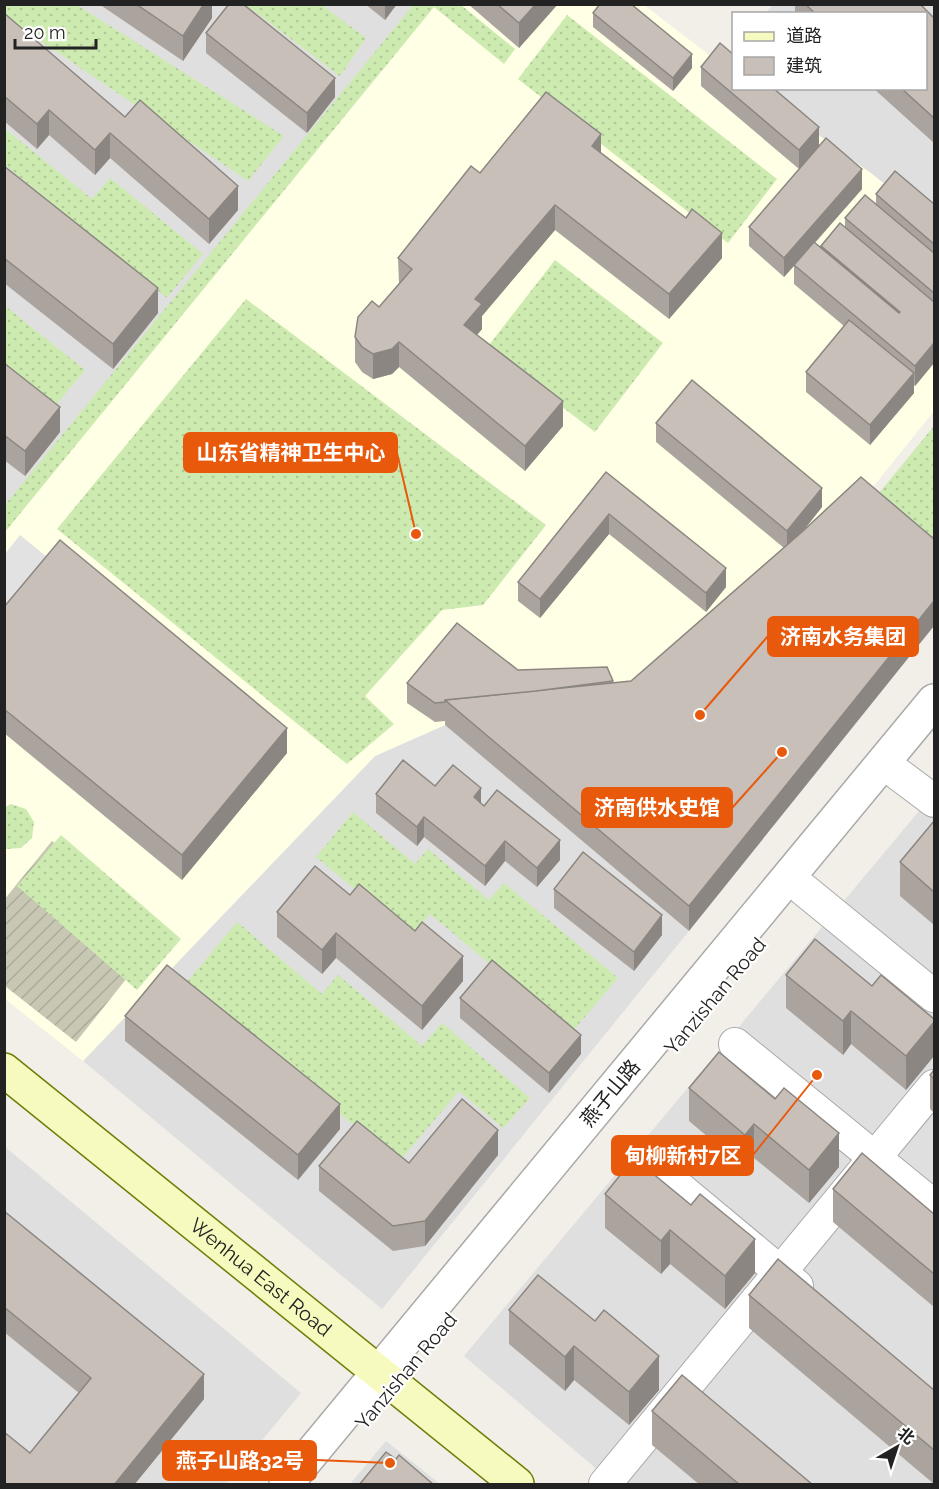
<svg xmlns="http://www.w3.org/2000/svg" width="939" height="1489" viewBox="0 0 939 1489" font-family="Raleway,'Noto Sans SC',sans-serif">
  <defs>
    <pattern id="construction-furrows" width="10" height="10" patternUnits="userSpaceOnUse" patternTransform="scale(1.5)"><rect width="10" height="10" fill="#c7c7b4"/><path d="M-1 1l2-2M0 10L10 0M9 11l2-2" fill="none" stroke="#abab9a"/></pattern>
    <pattern id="garden-dots" width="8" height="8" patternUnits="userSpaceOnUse" patternTransform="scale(1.5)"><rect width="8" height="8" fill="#cdebb0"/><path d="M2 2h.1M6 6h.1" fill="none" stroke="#b0c997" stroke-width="1.8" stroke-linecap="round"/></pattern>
  </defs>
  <rect width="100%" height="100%" fill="#f2efe9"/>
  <g fill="#e0dfdf">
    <path d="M5 5H415L5 511Z"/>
    <path d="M773 5H934V224L872 174 755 89 926 88V14L765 13Z"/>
    <path d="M445 725 689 931 382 1309 83 1061 375 756Z"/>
    <path d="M934 793V1484H614L464 1356Z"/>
    <path d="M4 1146 301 1393 226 1484H5Z"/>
    <path d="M386 1441 440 1484H350Z"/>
  </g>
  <path fill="#ffffe5" d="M415 5H644L721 64 734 88 755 89 872 174 934 224V411L861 502 631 706 445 725 375 756 83 1061 5 999 4 511Z"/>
  <path fill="url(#construction-furrows)" d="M52 841 162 934 76 1042 5 986 4 900Z"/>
  <g fill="url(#garden-dots)">
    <path d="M414 4 461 5 515 49 504 64 434 7 5 532V505Z"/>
    <path d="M4 5H77L284 136 248 181 5 17Z"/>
    <path d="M246 5H322L366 38 340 76Z"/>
    <path d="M567 15 777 179 728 243 518 79Z"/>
    <path d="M4 128 92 199 110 178 203 254 167 298 5 165Z"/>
    <path d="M555 260 663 343 595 432 486 349Z"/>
    <path d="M246 299 546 525 483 605 442 610 365 696 394 724 347 764 57 529Z"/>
    <path d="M4 305 85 370 53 409 5 370Z"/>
    <path d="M934 426V540L879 493Z"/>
    <path d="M11 804 26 809 34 822 32 838 21 848 6 849 4 848 5 807Z"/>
    <path d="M353 812 415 864 428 849 489 900 504 883 618 978 572 1032 430 914 411 936 316 857Z"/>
    <path d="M61 835 181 939 137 990 17 886Z"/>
    <path d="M237 922 322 994 338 975 422 1046 442 1023 530 1098 503 1128 459 1091 398 1163 186 983Z"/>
  </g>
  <path fill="#e2e2e2" d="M20 535 48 558 5 612V554Z"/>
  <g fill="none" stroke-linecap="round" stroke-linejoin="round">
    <g stroke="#a9a9a9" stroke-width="34">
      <g id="minor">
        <path d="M898 774 934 801"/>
        <path d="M803 889 934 996"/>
        <path d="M735 1044 934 1206"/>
        <path d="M671 1181 797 1286"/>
        <path d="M605 1484 934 1086"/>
      </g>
    </g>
    <g stroke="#a9a9a9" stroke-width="36">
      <path id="tertiary" d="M286 1484 934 701"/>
    </g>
    <g stroke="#707d05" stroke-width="36">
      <g id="secondary">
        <path id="s1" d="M4 1070 517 1484"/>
      </g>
    </g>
    <use href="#minor" stroke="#fff" stroke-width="32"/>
    <use href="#tertiary" stroke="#fff" stroke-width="33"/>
    <use href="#secondary" stroke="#f7fabf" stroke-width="33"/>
  </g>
  <g fill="#aba49e">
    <path d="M99 4H212V18L183 61Z"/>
    <path d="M365 4H397L385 20Z"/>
    <path d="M468 4H558L519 48Z"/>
    <path d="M795 4H920L934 18V143L873 88H926V14H795Z"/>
    <path d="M4 13 125 117 238 210 209 244 110 158 95 175 49 135 37 149 4 121Z"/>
    <path d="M593 13 692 68 673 91 593 27Z"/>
    <path d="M206 33 335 97 307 133 206 53Z"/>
    <path d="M701 67 819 147 862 189 815 243 821 248V246L845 227V218L876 203V194L934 204V363L915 386 914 385V393L870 445 806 392V372L844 326 794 284V266L784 277 749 246V227L799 169 701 86Z"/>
    <path d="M601 154 722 258 669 319 555 230 482 316V329L477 335 563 426 525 471 399 367 392 374 373 379 362 372 355 362V337L399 284 398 258 480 173Z"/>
    <path d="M4 166 158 313 113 369 4 283Z"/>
    <path d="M4 363 60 432 25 476 4 460Z"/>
    <path d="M656 423 822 507 804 530 689 931 445 725V721L435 722 407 703V683L518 670 613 681V683L631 681 784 548 656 442Z"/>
    <path d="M606 472 726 587 706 612 609 534 540 618 518 601V582Z"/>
    <path d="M4 607 287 753 182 880 4 733Z"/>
    <path d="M435 786 481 804 560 860 537 887 505 861 485 886 424 837 417 846 376 813V794Z"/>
    <path d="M934 821V925L900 896V862Z"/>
    <path d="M554 889 662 935 634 971 554 908Z"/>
    <path d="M350 895 463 981 422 1030 336 958 322 974 277 937V912Z"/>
    <path d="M786 975 872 986 934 1019V1056L906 1090 851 1044 843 1055 786 1008Z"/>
    <path d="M460 998 581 1054 549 1093 460 1018Z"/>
    <path d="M125 1016 340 1129 298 1180 125 1041Z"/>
    <path d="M934 1070V1113L930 1109V1075Z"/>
    <path d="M689 1088 839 1167 809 1203 754 1158 745 1168 689 1121Z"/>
    <path d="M498 1155 425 1246 393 1251 319 1191V1166L409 1163Z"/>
    <path d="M833 1189 934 1214V1307L833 1222Z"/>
    <path d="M605 1194 755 1273 725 1309 670 1264 661 1274 605 1228Z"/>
    <path d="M4 1211 204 1399 134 1485H4L79 1393 4 1332Z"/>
    <path d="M749 1295 934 1390V1484L749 1328Z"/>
    <path d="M509 1310 659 1390 629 1425 574 1380 565 1391 509 1344Z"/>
    <path d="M652 1411 813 1485H700L652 1445Z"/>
  </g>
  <g fill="#8b8681">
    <path d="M204 4H212V18L183 61V36Z"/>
    <path d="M385 4H397L385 20Z"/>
    <path d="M536 4H558L519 48V23Z"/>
    <path d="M692 54V68L673 91V78Z"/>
    <path d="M335 78V97L307 133V113Z"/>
    <path d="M49 110V135L37 149V124Z"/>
    <path d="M819 127V147L799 170V150Z"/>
    <path d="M110 133V158L95 175V150Z"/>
    <path d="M601 134V159L592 146Z"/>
    <path d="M862 169V189L784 277V258Z"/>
    <path d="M238 186V210L209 244V219Z"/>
    <path d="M555 205V230L482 316V329L464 350V325L475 299Z"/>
    <path d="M722 233V258L669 319V294Z"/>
    <path d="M158 288V313L113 369V344Z"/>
    <path d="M399 342V367L392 374 373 379V354Z"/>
    <path d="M934 343V363L915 386V366Z"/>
    <path d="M914 373V393L870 445V425Z"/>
    <path d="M563 401V426L525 471V446Z"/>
    <path d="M60 407V432L25 476V451Z"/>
    <path d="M822 488V507L787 551V531Z"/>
    <path d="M609 514V534L540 618V599Z"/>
    <path d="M726 568V587L706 612V593Z"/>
    <path d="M934 601V626L689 931V906Z"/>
    <path d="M287 728V753L182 880V855Z"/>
    <path d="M481 788V807L474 797Z"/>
    <path d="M424 817V837L417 846V827Z"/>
    <path d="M560 840V860L537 887V868Z"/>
    <path d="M505 841V861L485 886V866Z"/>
    <path d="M662 915V935L634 971V952Z"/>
    <path d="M336 933V958L322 974V950Z"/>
    <path d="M463 956V981L422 1030V1006Z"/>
    <path d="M851 1011V1044L843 1055V1021Z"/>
    <path d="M934 1022V1056L906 1090V1056Z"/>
    <path d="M581 1035V1054L549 1093V1073Z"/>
    <path d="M340 1104V1129L298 1180V1155Z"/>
    <path d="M754 1124V1158L745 1168V1135Z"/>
    <path d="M498 1130V1155L425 1246V1221Z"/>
    <path d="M839 1133V1167L809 1203V1170Z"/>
    <path d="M670 1230V1264L661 1274V1241Z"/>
    <path d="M755 1239V1273L725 1309V1276Z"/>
    <path d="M574 1346V1380L565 1391V1357Z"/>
    <path d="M659 1356V1390L629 1425V1392Z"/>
    <path d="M204 1374V1399L134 1485H114Z"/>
  </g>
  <g fill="#c7bfb8" stroke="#8b8681" stroke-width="1.5">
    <path d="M136 4H204L183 36Z"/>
    <path d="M229 4H243L335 78 307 113 206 33Z"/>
    <path d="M497 4H536L519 23Z"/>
    <path d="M600 4H631L692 54 673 78 593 13Z"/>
    <path d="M805 4H920L934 18V118L901 88H926V14H816Z"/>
    <path d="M4 13 125 117 140 100 238 186 209 219 110 133 95 150 49 110 37 124 4 96Z"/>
    <path d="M720 43 734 55V88H773L819 127 799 150 701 67Z"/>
    <path d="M546 92 601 134 592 146 686 218 692 209 722 233 669 294 555 205 475 299 482 304 464 325 563 401 525 446 399 342 392 349 373 354 362 347 355 337 358 317 372 301 379 307 412 269 398 258 471 166 480 173Z"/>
    <path d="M826 138 862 169 784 258 749 227Z"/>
    <path d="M4 166 158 288 113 344 4 258Z"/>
    <path d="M895 171 934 204V244L876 194Z"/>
    <path d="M865 195 934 253V293L845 218Z"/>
    <path d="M840 223 934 302V343L915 366 794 265 814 242 899 313 900 312 821 246Z"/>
    <path d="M849 320 914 373 870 425 806 372Z"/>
    <path d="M4 363 60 407 25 451 4 435Z"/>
    <path d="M692 380 822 488 787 531 656 423Z"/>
    <path d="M606 472 726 568 706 593 609 514 540 599 518 582Z"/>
    <path d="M861 477 934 539V601L689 906 445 700 631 681 803 531Z"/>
    <path d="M60 540 287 728 182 855 4 709V607Z"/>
    <path d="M457 623 518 670 607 667 613 681 536 691 445 700V702L435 703 407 683Z"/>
    <path d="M403 760 435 786 453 765 481 788 474 797 484 806 497 790 560 840 537 868 505 841 485 866 424 817 417 827 376 794Z"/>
    <path d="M934 821V892L900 862Z"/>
    <path d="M583 852 662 915 634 952 554 889Z"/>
    <path d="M315 866 350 895 359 884 415 931 422 922 463 956 422 1006 336 933 322 950 277 912Z"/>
    <path d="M815 939 872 986 881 975 934 1019V1022L906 1056 851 1011 843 1021 786 975Z"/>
    <path d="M492 960 581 1035 549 1073 460 998Z"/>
    <path d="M167 965 340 1104 298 1155 125 1016Z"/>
    <path d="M719 1052 775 1099 784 1088 839 1133 809 1170 754 1124 745 1135 689 1088Z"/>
    <path d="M934 1070V1079L930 1075Z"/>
    <path d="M462 1099 498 1130 425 1221 393 1226 319 1166 357 1121 409 1163Z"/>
    <path d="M862 1153 934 1214V1274L833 1189Z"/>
    <path d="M634 1158 691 1205 700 1194 755 1239 725 1276 670 1230 661 1241 605 1194Z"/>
    <path d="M4 1211 204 1374 114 1485H4V1432L30 1453 91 1378 4 1307Z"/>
    <path d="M778 1259 934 1390V1450L749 1295Z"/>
    <path d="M538 1275 595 1321 604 1310 659 1356 629 1392 574 1346 565 1357 509 1310Z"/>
    <path d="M682 1375 813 1485H740L652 1411Z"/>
    <path d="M386 1452 396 1459 399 1455 434 1485H359Z"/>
  </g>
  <g text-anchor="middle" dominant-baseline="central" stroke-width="4.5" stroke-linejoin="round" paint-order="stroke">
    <g font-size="20" fill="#222" stroke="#fff">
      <text transform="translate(715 996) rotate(-50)">Yanzishan Road</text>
      <text transform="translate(610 1093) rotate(-50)">燕子山路</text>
      <text stroke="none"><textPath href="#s1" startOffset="330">Wenhua East Road</textPath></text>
      <text transform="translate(406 1371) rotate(-50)">Yanzishan Road</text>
    </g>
  </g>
  <path fill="none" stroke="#e8590c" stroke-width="2" d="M416 534L397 453M700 715L768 636M782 752L732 808M817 1075L753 1155M390 1463L316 1460"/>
  <g fill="#e8590c" stroke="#fff" stroke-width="2">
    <circle cx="416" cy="534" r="6"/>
    <circle cx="700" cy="715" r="6"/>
    <circle cx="782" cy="752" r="6"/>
    <circle cx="817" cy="1075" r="6"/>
    <circle cx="390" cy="1463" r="6"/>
  </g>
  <g fill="#e8590c" stroke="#e8590c" stroke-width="2">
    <rect x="184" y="433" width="213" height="39" rx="6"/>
    <rect x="768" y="617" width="150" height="39" rx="6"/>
    <rect x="582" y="788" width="150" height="39" rx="6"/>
    <rect x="612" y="1136" width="141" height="39" rx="6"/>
    <rect x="163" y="1441" width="153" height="39" rx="6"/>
  </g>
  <g font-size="21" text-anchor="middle" font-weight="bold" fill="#fff">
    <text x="291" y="460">山东省精神卫生中心</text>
    <text x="843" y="644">济南水务集团</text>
    <text x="657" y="815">济南供水史馆</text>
    <text x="683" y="1163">甸柳新村7区</text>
    <text x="240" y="1468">燕子山路32号</text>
  </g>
  <rect width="939" height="1489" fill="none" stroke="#222222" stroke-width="12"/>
  <rect x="732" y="12" width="195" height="78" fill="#ffffff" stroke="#a7a7a7" stroke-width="1.5"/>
  <rect x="744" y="32" width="30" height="9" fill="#f7fabf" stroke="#a7a7a7" stroke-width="1.5"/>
  <text x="786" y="42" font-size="18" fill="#222222">道路</text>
  <rect x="744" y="57" width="30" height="18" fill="#c7bfb8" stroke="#a7a7a7" stroke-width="1.5"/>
  <text x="786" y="72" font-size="18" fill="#222222">建筑</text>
  <g transform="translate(897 1447) rotate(39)" stroke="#ffffff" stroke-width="4.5" paint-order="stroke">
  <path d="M0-4.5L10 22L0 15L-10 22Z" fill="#222222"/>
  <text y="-9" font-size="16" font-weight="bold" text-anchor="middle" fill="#222222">北</text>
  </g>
  <path d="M15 39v9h81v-9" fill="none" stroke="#222222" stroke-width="3"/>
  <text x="24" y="39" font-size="18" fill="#222222" stroke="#ffffff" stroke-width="4.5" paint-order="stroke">20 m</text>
</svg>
